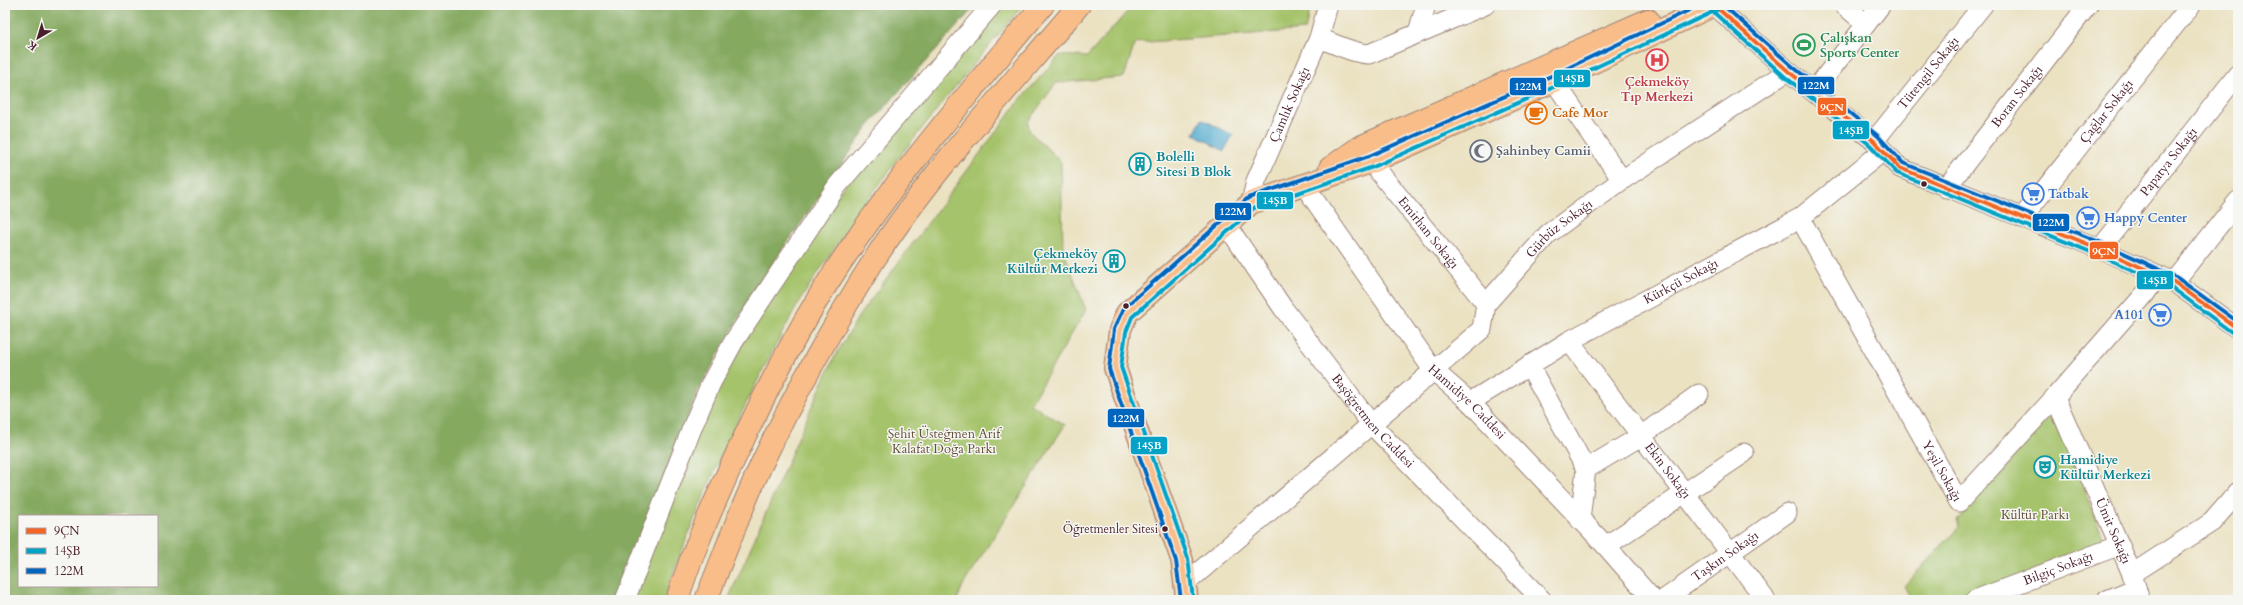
<svg xmlns="http://www.w3.org/2000/svg" width="2243" height="605" viewBox="0 0 2243 605" font-family="Cardo,serif">
  <rect width="100%" height="100%" fill="#f6f6f2"/>
  <filter id="ink" filterUnits="userSpaceOnUse"><feTurbulence type="fractalNoise" baseFrequency=".025" numOctaves="2"/><feDisplacementMap in="SourceGraphic" scale="8" xChannelSelector="R" yChannelSelector="G"/><feConvolveMatrix kernelMatrix="1 2 1 2 8 2 1 2 1" color-interpolation-filters="sRGB"/></filter>
  <filter id="wash" filterUnits="userSpaceOnUse"><feTurbulence type="fractalNoise" baseFrequency=".012" numOctaves="4" result="noise"/><feDisplacementMap in="SourceGraphic" scale="16" xChannelSelector="R" yChannelSelector="G"/><feGaussianBlur stdDeviation="0.9" result="paint"/><feColorMatrix in="noise" values="0 0 0 0 0 0 0 0 0 0 0 0 0 0 0 0 0 1.4 0 .05"/><feComposite in="paint" operator="in"/></filter>
  <g filter="url(#wash)">
    <rect width="100%" height="100%" fill="#ebe2c2"/>
    <g fill="#a5c36b" stroke="#78714b">
      <path d="M1000 5H1023C956 86 887 167 830 255 819 272 807 288 797 306 745 400 699 498 664 600H633L713 390 841 190Z"/>
      <path d="M1133 5H1311L1305 30 1135 43 1124 77 1056 83 1028 122 1030 132 1061 162 1063 249 1086 310 1030 404 1065 425 963 585 957 600H728L812 406 834 358 860 314 1019 101 1060 55 1087 57Z"/>
      <path d="M2048 416 2066 437 2106 546 1969 600H1912L1904 586 1959 527 1957 520Z"/>
    </g>
    <path fill="#84a95f" stroke="#676445" fill-rule="evenodd" d="M5 5H976L869 125 755 289 698 391 615 600H5ZM19 516H157V586H19Z"/>
    <path fill="#50aace" stroke="#4d647c" d="M1202 119 1233 135 1224 151 1194 134Z"/>
  </g>
  <g filter="url(#ink)">
    <g fill="none" stroke-linecap="round" stroke-linejoin="round">
      <g stroke="#9a8076" stroke-width="21">
        <g id="minor">
          <path d="M1714 5 1788 71 1874 141 1900 168 2100 249 2174 282 2238 329"/>
          <path d="M1844 5 1866 24"/>
          <path d="M1418 32 1426 5"/>
          <path d="M1319 38C1336 44 1352 53 1369 54L1485 5"/>
          <path d="M1554 81 1622 180"/>
          <path d="M1814 91 1881 5"/>
          <path id="s1" d="M1874 141 1983 5"/>
          <path id="s2" d="M1371 162 1486 304"/>
          <path id="s3" d="M1304 185 1433 370 1470 402 1606 546 1653 600"/>
          <path id="s4" d="M1946 188 2088 5"/>
          <path id="s5" d="M1251 203 1256 181 1319 38 1328 5"/>
          <path id="s6" d="M1800 218 1959 502 2055 397 2145 294 2158 275"/>
          <path id="s7" d="M2022 218 2191 5"/>
          <path id="s8" d="M1226 224 1283 308 1372 425 1542 600"/>
          <path id="s9" d="M2100 249 2238 74"/>
          <path d="M2174 282 2238 201"/>
          <path id="s10" d="M1569 341 1766 600"/>
          <path d="M1529 365 1586 469 1580 520"/>
          <path id="s11" d="M2055 397 2132 574 2140 600"/>
          <path id="s12" d="M1470 402 1569 341 1800 218 1883 151"/>
          <path d="M1586 469 1641 436 1699 394"/>
          <path d="M1606 546 1744 453"/>
          <path d="M2132 574 2212 522 2238 492"/>
          <path id="s13" d="M1186 583 1482 329 1486 304 1548 234 1622 180 1788 71"/>
          <path d="M625 600 694 423 711 383 734 341 837 186 992 5"/>
          <path id="s14" d="M1663 600 1787 513"/>
          <path id="s15" d="M1975 600 2120 545"/>
          <path d="M2107 600 2136 588"/>
        </g>
      </g>
      <g stroke="#9a8076" stroke-width="24">
        <g id="major">
          <path d="M1330 168 1360 147 1648 20"/>
          <path d="M1187 600 1182 560 1115 368 1120 330 1127 313 1251 203 1371 162 1554 81 1714 5"/>
        </g>
      </g>
      <g stroke="#9a8076" stroke-width="24">
        <g id="highway">
          <path d="M677 600C693 549 715 501 737 453 770 382 807 310 852 246 910 161 977 83 1043 5"/>
          <path d="M706 600C725 553 742 505 764 459 796 391 834 324 874 260 933 169 1009 88 1079 5"/>
        </g>
      </g>
      <use href="#minor" stroke="#fff" stroke-width="19"/>
      <use href="#major" stroke="#f9bd89" stroke-width="22"/>
      <use href="#highway" stroke="#f9bd89" stroke-width="22"/>
      <g stroke="#f6f6f2" stroke-width="7">
        <path id="bus-1" d="M1714 5 1788 71 1874 141 1900 168 2100 249 2174 282 2238 329"/>
      </g>
      <g stroke="#f6f6f2" stroke-width="7">
        <g id="bus-2">
          <path d="M1710 9 1784 76 1870 145 1897 173 2098 255 2171 287 2234 334"/>
          <path d="M1193 599 1188 558 1121 367 1126 332 1132 317 1254 208 1373 167 1556 86 1717 10"/>
        </g>
      </g>
      <g stroke="#f6f6f2" stroke-width="7">
        <g id="bus-3">
          <path d="M1723 5 1792 66 1878 136 1903 163 2102 243 2176 277 2238 322"/>
          <path d="M1181 600 1176 561 1109 369 1114 329 1123 309 1248 198 1369 156 1551 76 1700 5"/>
        </g>
      </g>
      <use href="#bus-1" stroke="#f26522" stroke-width="4"/>
      <use href="#bus-2" stroke="#04a2c6" stroke-width="4"/>
      <use href="#bus-3" stroke="#0065bd" stroke-width="4"/>
    </g>
  </g>
  <defs>
    <g id="stadium-ring" transform="scale(1.15)"><circle r="9.5" fill="#f6f6f2" stroke="#2e9e5b" stroke-width="1.5"/><path d="M0-5a6.5 5 0 1 0 0 10a6.5 5 0 1 0 0-10ZM-3.5-1.8h7v3.6h-7Z" fill="#2e9e5b"/></g>
    <g id="hospital-ring" transform="scale(1.15)"><circle r="9.5" fill="#f6f6f2" stroke="#e0444e" stroke-width="1.5"/><path d="M-5-5h3v3.5h4V-5h3V5h-3V1.5h-4V5h-3Z" fill="#e0444e"/></g>
    <g id="cafe-ring" transform="scale(1.15)"><circle r="9.5" fill="#f6f6f2" stroke="#e8710a" stroke-width="1.5"/><path d="M-5.5-4.5H6V0H3Q3 3.5 0 3.5H-2.5Q-5.5 3.5-5.5 0ZM3-3.2v2h1.7v-2ZM-6 4.5H4V6H-6Z" fill="#e8710a"/></g>
    <g id="mosque-ring" transform="scale(1.15)"><circle r="9.5" fill="#f6f6f2" stroke="#6b7280" stroke-width="1.5"/><path d="M3.5-4.9A6 6 0 1 0 3.5 4.9A5 5 0 1 1 3.5-4.9Z" fill="#6b7280"/></g>
    <g id="building-ring" transform="scale(1.15)"><circle r="9.5" fill="#f6f6f2" stroke="#0f9aa8" stroke-width="1.5"/><path d="M-4-6H4V6H1V3H-1V6H-4ZM-2.5-4.3h1.7v1.8h-1.7ZM.8-4.3h1.7v1.8H.8ZM-2.5-1h1.7V.8h-1.7ZM.8-1h1.7V.8H.8Z" fill="#0f9aa8"/></g>
    <g id="supermarket-ring" transform="scale(1.15)"><circle r="9.5" fill="#f6f6f2" stroke="#3f7fe0" stroke-width="1.5"/><path d="M-6-5.5h2.5l.6 2H6L4.5 2H-2.5L-4.4-4H-6ZM-1.5 3.2a1.3 1.3 0 1 0 .1 0ZM3 3.2a1.3 1.3 0 1 0 .1 0Z" fill="#3f7fe0"/></g>
    <g id="theatre-ring" transform="scale(1.15)"><circle r="9.5" fill="#f6f6f2" stroke="#0f9aa8" stroke-width="1.5"/><path d="M-5-5.5Q0-4 5-5.5V0Q5 5 0 6Q-5 5-5 0ZM-3.3-2.5H-1v1.5H-3.3ZM1-2.5H3.3v1.5H1ZM-2.8 1Q0 5.5 2.8 1Z" fill="#0f9aa8"/></g>
  </defs>
  <g fill-rule="evenodd">
    <use href="#stadium-ring" x="1804" y="45"/>
    <use href="#hospital-ring" x="1657" y="60"/>
    <use href="#cafe-ring" x="1536" y="113"/>
    <use href="#mosque-ring" x="1481" y="151"/>
    <use href="#building-ring" x="1140" y="164"/>
    <use href="#supermarket-ring" x="2033" y="194"/>
    <use href="#supermarket-ring" x="2088" y="218"/>
    <use href="#building-ring" x="1114" y="261"/>
    <use href="#supermarket-ring" x="2160" y="315"/>
    <use href="#theatre-ring" x="2045" y="467"/>
  </g>
  <g fill="#4a1f2b" stroke="#f6f6f2" stroke-width="1.5">
    <circle cx="1924" cy="184" r="3.5"/>
    <circle cx="1126" cy="306" r="3.5"/>
    <circle cx="1165" cy="529" r="3.5"/>
  </g>
  <g text-anchor="middle" dominant-baseline="central" stroke-width="3" stroke-linejoin="round" paint-order="stroke">
    <g font-size="12" fill="#4a1f2b" stroke="#f6f6f2" text-anchor="end">
      <text x="1158" y="529">Öğretmenler Sitesi</text>
    </g>
    <g font-size="13" font-weight="bold" fill="#27864d" stroke="#f6f6f2" text-anchor="start">
      <text x="1820" y="38">Çalışkan<tspan x="1820" dy="15">Sports Center</tspan></text>
    </g>
    <g font-size="13" fill="#4a1f2b" stroke="#f6f6f2">
      <text stroke="none"><textPath href="#s1" startOffset="87">Tütengil Sokağı</textPath></text>
      <text stroke="none"><textPath href="#s4" startOffset="116">Boran Sokağı</textPath></text>
      <text stroke="none"><textPath href="#s5" startOffset="106">Çamlık Sokağı</textPath></text>
      <text stroke="none"><textPath href="#s7" startOffset="136">Çağlar Sokağı</textPath></text>
      <text stroke="none"><textPath href="#s9" startOffset="111">Papatya Sokağı</textPath></text>
      <text stroke="none"><textPath href="#s13" startOffset="521">Gürbüz Sokağı</textPath></text>
      <text stroke="none"><textPath href="#s2" startOffset="91">Emirhan Sokağı</textPath></text>
      <text stroke="none"><textPath href="#s12" startOffset="243">Kürkçü Sokağı</textPath></text>
      <text stroke="none"><textPath href="#s3" startOffset="272">Hamidiye Caddesi</textPath></text>
      <text stroke="none"><textPath href="#s8" startOffset="246">Başöğretmen Caddesi</textPath></text>
      <text stroke="none"><textPath href="#s6" startOffset="290">Yeşil Sokağı</textPath></text>
      <text stroke="none"><textPath href="#s10" startOffset="163">Ekin Sokağı</textPath></text>
      <text stroke="none"><textPath href="#s11" startOffset="146">Ümit Sokağı</textPath></text>
      <text stroke="none"><textPath href="#s14" startOffset="76">Taşkın Sokağı</textPath></text>
      <text stroke="none"><textPath href="#s15" startOffset="89">Bilgiç Sokağı</textPath></text>
    </g>
    <g font-size="13" font-weight="bold" fill="#be3a42" stroke="#f6f6f2">
      <text x="1657" y="82">Çekmeköy<tspan x="1657" dy="15">Tıp Merkezi</tspan></text>
    </g>
    <g font-size="13" font-weight="bold" fill="#c56008" stroke="#f6f6f2" text-anchor="start">
      <text x="1552" y="113">Cafe Mor</text>
    </g>
    <g font-size="13" font-weight="bold" fill="#5b616d" stroke="#f6f6f2" text-anchor="start">
      <text x="1496" y="151">Şahinbey Camii</text>
    </g>
    <g font-size="13" font-weight="bold" fill="#0d838f" stroke="#f6f6f2" text-anchor="start">
      <text x="1156" y="157">Bolelli<tspan x="1156" dy="15">Sitesi B Blok</tspan></text>
      <text x="1098" y="254" text-anchor="end">Çekmeköy<tspan x="1098" dy="15">Kültür Merkezi</tspan></text>
      <text x="2060" y="460">Hamidiye<tspan x="2060" dy="15">Kültür Merkezi</tspan></text>
    </g>
    <g font-size="13" font-weight="bold" fill="#366cbe" stroke="#f6f6f2" text-anchor="start">
      <text x="2048" y="194">Tatbak</text>
      <text x="2104" y="218">Happy Center</text>
      <text x="2144" y="315" text-anchor="end">A101</text>
    </g>
    <g font-size="13" fill="#65503e" stroke="#f6f6f2">
      <text x="944" y="434">Şehit Üsteğmen Arif<tspan x="944" dy="15">Kalafat Doğa Parkı</tspan></text>
      <text x="2035" y="515">Kültür Parkı</text>
    </g>
  </g>
  <g stroke="#f6f6f2" stroke-width="1.5">
    <rect x="1553" y="69" width="38" height="19" rx="4" fill="#04a2c6"/>
    <rect x="1797" y="76" width="38" height="19" rx="4" fill="#0065bd"/>
    <rect x="1509" y="77" width="38" height="19" rx="4" fill="#0065bd"/>
    <rect x="1817" y="97" width="30" height="19" rx="4" fill="#f26522"/>
    <rect x="1832" y="120" width="38" height="20" rx="4" fill="#04a2c6"/>
    <rect x="1256" y="191" width="38" height="19" rx="4" fill="#04a2c6"/>
    <rect x="1214" y="202" width="38" height="19" rx="4" fill="#0065bd"/>
    <rect x="2032" y="213" width="38" height="19" rx="4" fill="#0065bd"/>
    <rect x="2089" y="241" width="30" height="19" rx="4" fill="#f26522"/>
    <rect x="2136" y="270" width="38" height="20" rx="4" fill="#04a2c6"/>
    <rect x="1107" y="408" width="38" height="20" rx="4" fill="#0065bd"/>
    <rect x="1130" y="436" width="38" height="19" rx="4" fill="#04a2c6"/>
  </g>
  <g font-size="11" text-anchor="middle" font-weight="bold" fill="#fff">
    <text x="1572" y="82">14ŞB</text>
    <text x="1816" y="89">122M</text>
    <text x="1528" y="90">122M</text>
    <text x="1832" y="111">9ÇN</text>
    <text x="1851" y="134">14ŞB</text>
    <text x="1275" y="204">14ŞB</text>
    <text x="1233" y="215">122M</text>
    <text x="2051" y="226">122M</text>
    <text x="2104" y="255">9ÇN</text>
    <text x="2155" y="284">14ŞB</text>
    <text x="1126" y="422">122M</text>
    <text x="1149" y="449">14ŞB</text>
  </g>
  <rect width="2243" height="605" fill="none" stroke="#f6f6f2" stroke-width="20"/>
  <rect x="18" y="515" width="140" height="72" fill="#f6f6f2" stroke="#b1a0a2"/>
  <rect x="26" y="528" width="20" height="6" fill="#f26522" stroke="#b1a0a2"/>
  <text x="54" y="535" font-size="12" fill="#4a1f2b">9ÇN</text>
  <rect x="26" y="548" width="20" height="6" fill="#04a2c6" stroke="#b1a0a2"/>
  <text x="54" y="555" font-size="12" fill="#4a1f2b">14ŞB</text>
  <rect x="26" y="568" width="20" height="6" fill="#0065bd" stroke="#b1a0a2"/>
  <text x="54" y="575" font-size="12" fill="#4a1f2b">122M</text>
  <g transform="translate(38 38) rotate(218)" stroke="#f6f6f2" stroke-width="3" paint-order="stroke">
  <path d="M0-3L7 15L0 10L-7 15Z" fill="#4a1f2b"/>
  <text y="-6" font-size="11" font-weight="bold" text-anchor="middle" fill="#4a1f2b">K</text>
  </g>
</svg>
